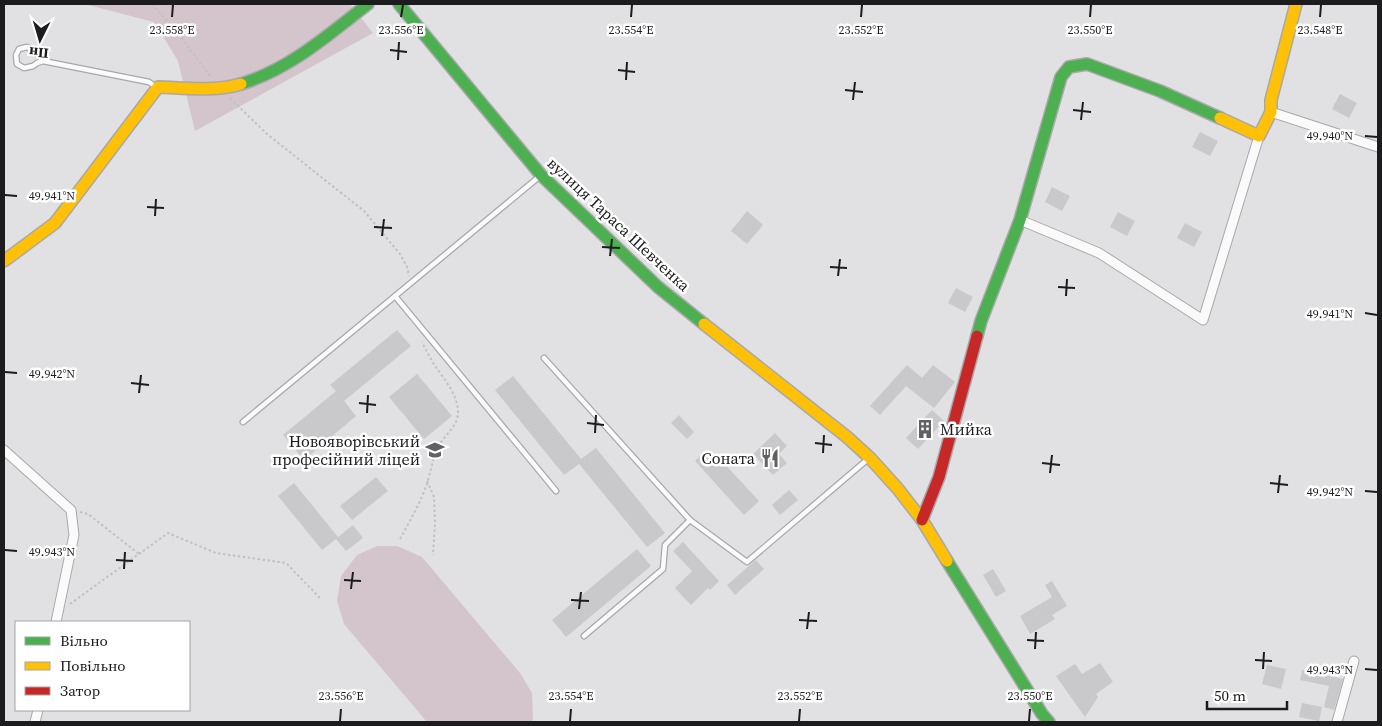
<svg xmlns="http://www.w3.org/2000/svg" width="1382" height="726" viewBox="0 0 1382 726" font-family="'Source Serif 4',serif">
  <rect width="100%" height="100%" fill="#e1e1e4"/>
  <g fill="#d4c4cc">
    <path d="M84 4H350L373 33 195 131 178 61 154 22Z"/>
    <path d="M377 546H397L422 557 520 673 532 693 533 719 532 722H427L344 624 337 601 341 576 357 555Z"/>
  </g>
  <g fill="#c9c8cb">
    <path d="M1340 94 1357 103 1349 118 1332 109Z"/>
    <path d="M1200 132 1218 141 1210 156 1192 147Z"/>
    <path d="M1052 187 1070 196 1062 211 1045 202Z"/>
    <path d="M747 211 763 225 747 244 731 231Z"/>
    <path d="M1118 212 1135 221 1127 236 1110 227Z"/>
    <path d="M1185 223 1202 232 1194 247 1177 238Z"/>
    <path d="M956 288 973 297 965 312 948 303Z"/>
    <path d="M397 330 411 346 344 401 356 416 304 460 283 435 336 391 330 385Z"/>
    <path d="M907 365 922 378 933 365 955 382 934 408 906 386 880 415 870 406Z"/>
    <path d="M417 374 452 416 424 439 389 397Z"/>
    <path d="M513 376 581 459 596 448 665 533 647 547 579 464 564 475 495 390Z"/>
    <path d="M932 410 944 421 918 449 906 438Z"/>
    <path d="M679 415 694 432 687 439 671 423Z"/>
    <path d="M775 433 787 446 779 454 787 463 773 475 753 454Z"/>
    <path d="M703 453 715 465 721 460 759 501 744 515 695 461Z"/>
    <path d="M376 477 388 491 352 520 340 506Z"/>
    <path d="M294 483 338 537 353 525 363 538 346 551 336 539 322 550 278 496Z"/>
    <path d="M789 490 798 500 780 515 772 505Z"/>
    <path d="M683 542 719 581 710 590 708 588 691 605 675 588 692 571 673 551Z"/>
    <path d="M637 549 651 566 566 637 552 620Z"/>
    <path d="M756 560 764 569 735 595 727 585Z"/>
    <path d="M993 569 1006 591 996 597 983 575Z"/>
    <path d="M1052 581 1067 606 1052 615 1055 619 1030 634 1020 616 1052 597 1045 585Z"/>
    <path d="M1100 663 1113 682 1096 694 1098 697 1085 717 1056 676 1075 664 1082 674Z"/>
    <path d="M1267 665 1286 669 1281 689 1262 684Z"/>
    <path d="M1302 670 1343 679 1334 710 1324 707 1329 686 1300 680Z"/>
    <path d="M1302 703 1322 707 1319 721 1299 717Z"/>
  </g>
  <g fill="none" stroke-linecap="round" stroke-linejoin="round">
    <g stroke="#a8a8aa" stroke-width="7">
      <g id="lane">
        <path d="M43 61 37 63 33 66 24 68 17 64 16 55 19 49 27 47 36 52 43 61 149 82 156 87"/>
        <path d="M395 296 556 491"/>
        <path d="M544 358 690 520 747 562 868 459"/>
        <path d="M243 422 540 176"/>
        <path d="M584 636 663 569 665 545 690 520"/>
      </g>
    </g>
    <g stroke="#a8a8aa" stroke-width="11">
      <g id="street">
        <path d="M1271 112 1378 147"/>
        <path d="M1020 220 1099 253 1203 320 1259 136"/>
        <path d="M4 450 71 510 74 535 56 622"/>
        <path d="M35 722 38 710"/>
        <path d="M1337 722 1354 661"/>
      </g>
    </g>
    <g stroke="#a8a8aa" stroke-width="14">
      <g id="fast">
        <path d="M399 4 541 175 658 287 704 324"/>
        <path d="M241 84C290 69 328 35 368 4"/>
        <path d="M977 336 981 321 1020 220 1061 77 1069 67 1087 64 1160 91 1220 118"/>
        <path d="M947 561 1042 714 1049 722"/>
      </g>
    </g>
    <g stroke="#a8a8aa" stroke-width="14">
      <g id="slow">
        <path d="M1220 118 1259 136 1271 112V100L1296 4"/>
        <path d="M4 261 55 223 158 87C185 88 214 92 241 84"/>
        <path d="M704 324 847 437 870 458 898 489 922 520 947 561"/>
      </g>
    </g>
    <g stroke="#a8a8aa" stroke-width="14">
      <path id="jam" d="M922 520 939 477 977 336"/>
    </g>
    <g stroke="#c1c1c2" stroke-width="2" stroke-dasharray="2.5 2.5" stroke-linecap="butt">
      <path d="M152 4 177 32 210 76"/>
      <path d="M230 98 267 134 364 211 400 254 407 267 409 276"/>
      <path d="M427 481 434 497 435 524 433 555"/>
      <path d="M80 512 88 514 139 554"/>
      <path d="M400 539C410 521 420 503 427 484 431 470 433 456 440 444 446 434 457 426 458 414 459 396 444 379 435 366 430 358 426 350 422 342"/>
      <path d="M70 604 168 533 216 553 286 563 320 598"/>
    </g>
    <use href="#lane" stroke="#fafafb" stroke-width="4.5"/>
    <use href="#street" stroke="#fafafb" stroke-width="9"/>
    <use href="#fast" stroke="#4caf50" stroke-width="11"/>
    <use href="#slow" stroke="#ffc107" stroke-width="11"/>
    <use href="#jam" stroke="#c62828" stroke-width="11"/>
  </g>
  <path fill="none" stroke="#1c1c1e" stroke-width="2" d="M172 17 173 5M401 17 403 5M631 17 632 5M861 17 862 5M1090 17 1091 5M1320 17 1321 5M390 50 407 52M398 60 399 42M618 70 635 72M626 80 627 62M845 90 863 92M853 100 855 82M1073 110 1091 112M1081 120 1083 102M1365 136 1377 137M5 195 17 196M147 207 164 208M155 216 156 199M374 227 392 228M382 236 384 219M602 247 620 248M610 256 612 239M830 267 847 268M838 276 840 259M1058 287 1075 288M1066 296 1067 279M1365 313 1377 315M5 372 17 373M131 383 149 385M139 393 141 375M359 403 376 405M367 413 368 395M587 423 604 425M595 433 596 415M815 443 832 445M823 453 824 435M1042 463 1060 465M1050 473 1052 455M1270 483 1288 485M1365 491 1377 492M1278 493 1280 475M5 550 17 551M116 560 133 561M124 569 125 552M344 580 361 581M351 589 353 572M571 600 589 601M579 609 581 592M799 620 817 621M807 629 809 612M1027 640 1044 641M1035 649 1036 632M1255 660 1272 661M1263 669 1264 652M1365 669 1377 670M340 721 341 709M570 721 571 709M799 721 800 709M1029 721 1030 709"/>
  <defs>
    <g id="building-bare" transform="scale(1.5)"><path d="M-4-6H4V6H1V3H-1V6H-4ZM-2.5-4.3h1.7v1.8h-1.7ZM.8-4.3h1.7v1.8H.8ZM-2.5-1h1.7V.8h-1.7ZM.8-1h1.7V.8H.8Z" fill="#616163" stroke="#fff" stroke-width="2.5" paint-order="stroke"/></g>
    <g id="university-bare" transform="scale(1.5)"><path d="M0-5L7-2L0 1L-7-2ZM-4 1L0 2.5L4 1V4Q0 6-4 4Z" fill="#616163" stroke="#fff" stroke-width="2.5" paint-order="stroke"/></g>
    <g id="restaurant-bare" transform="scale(1.5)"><path d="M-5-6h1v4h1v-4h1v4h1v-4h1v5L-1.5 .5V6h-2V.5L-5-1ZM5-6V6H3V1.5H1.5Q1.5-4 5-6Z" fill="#616163" stroke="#fff" stroke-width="2.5" paint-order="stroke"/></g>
  </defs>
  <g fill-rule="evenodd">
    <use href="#building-bare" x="925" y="429"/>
    <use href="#university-bare" x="435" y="450"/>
    <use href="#restaurant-bare" x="770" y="458"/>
  </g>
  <g text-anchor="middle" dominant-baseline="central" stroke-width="5" stroke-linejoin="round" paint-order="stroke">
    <g font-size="16" fill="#1c1c1e" stroke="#fff">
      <text transform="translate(619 224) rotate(43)">вулиця Тараса Шевченка</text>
    </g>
    <g font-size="16" fill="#1c1c1e" stroke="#fff" text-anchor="end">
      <text x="940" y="429" text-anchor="start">Мийка</text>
      <text x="420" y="441">Новояворівський<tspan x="420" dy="18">професійний ліцей</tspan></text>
      <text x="755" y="458">Соната</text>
    </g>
  </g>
  <g font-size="12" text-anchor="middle" fill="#1c1c1e" stroke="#fff" stroke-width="5" stroke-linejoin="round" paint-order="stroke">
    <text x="172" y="34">23.558°E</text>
    <text x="401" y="34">23.556°E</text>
    <text x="631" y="34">23.554°E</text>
    <text x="861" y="34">23.552°E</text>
    <text x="1090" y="34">23.550°E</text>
    <text x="1320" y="34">23.548°E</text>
    <text x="1330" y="140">49.940°N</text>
    <text x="52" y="200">49.941°N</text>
    <text x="1330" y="318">49.941°N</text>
    <text x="52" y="378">49.942°N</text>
    <text x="1330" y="496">49.942°N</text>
    <text x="52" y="556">49.943°N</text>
    <text x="1330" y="674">49.943°N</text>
    <text x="341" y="700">23.556°E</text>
    <text x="571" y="700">23.554°E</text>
    <text x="800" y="700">23.552°E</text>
    <text x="1030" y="700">23.550°E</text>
  </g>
  <rect width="1382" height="726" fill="none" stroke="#1c1c1e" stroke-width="10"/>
  <rect x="15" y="621" width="175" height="90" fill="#ffffff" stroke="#a4a4a5"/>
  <rect x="25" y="637" width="25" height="8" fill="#4caf50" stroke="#a4a4a5"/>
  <text x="60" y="646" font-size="15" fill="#1c1c1e">Вільно</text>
  <rect x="25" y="662" width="25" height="8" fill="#ffc107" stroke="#a4a4a5"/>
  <text x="60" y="671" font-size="15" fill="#1c1c1e">Повільно</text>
  <rect x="25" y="687" width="25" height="8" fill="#c62828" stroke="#a4a4a5"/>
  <text x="60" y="696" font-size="15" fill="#1c1c1e">Затор</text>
  <g transform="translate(40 40) rotate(185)" stroke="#ffffff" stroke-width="4" paint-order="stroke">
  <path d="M0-4L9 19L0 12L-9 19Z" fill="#1c1c1e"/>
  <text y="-8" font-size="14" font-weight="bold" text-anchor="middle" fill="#1c1c1e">Пн</text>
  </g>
  <path d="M1207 701v8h80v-8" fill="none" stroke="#1c1c1e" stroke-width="2.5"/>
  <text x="1214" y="701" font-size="15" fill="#1c1c1e" stroke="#ffffff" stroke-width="4" paint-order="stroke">50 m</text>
</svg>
